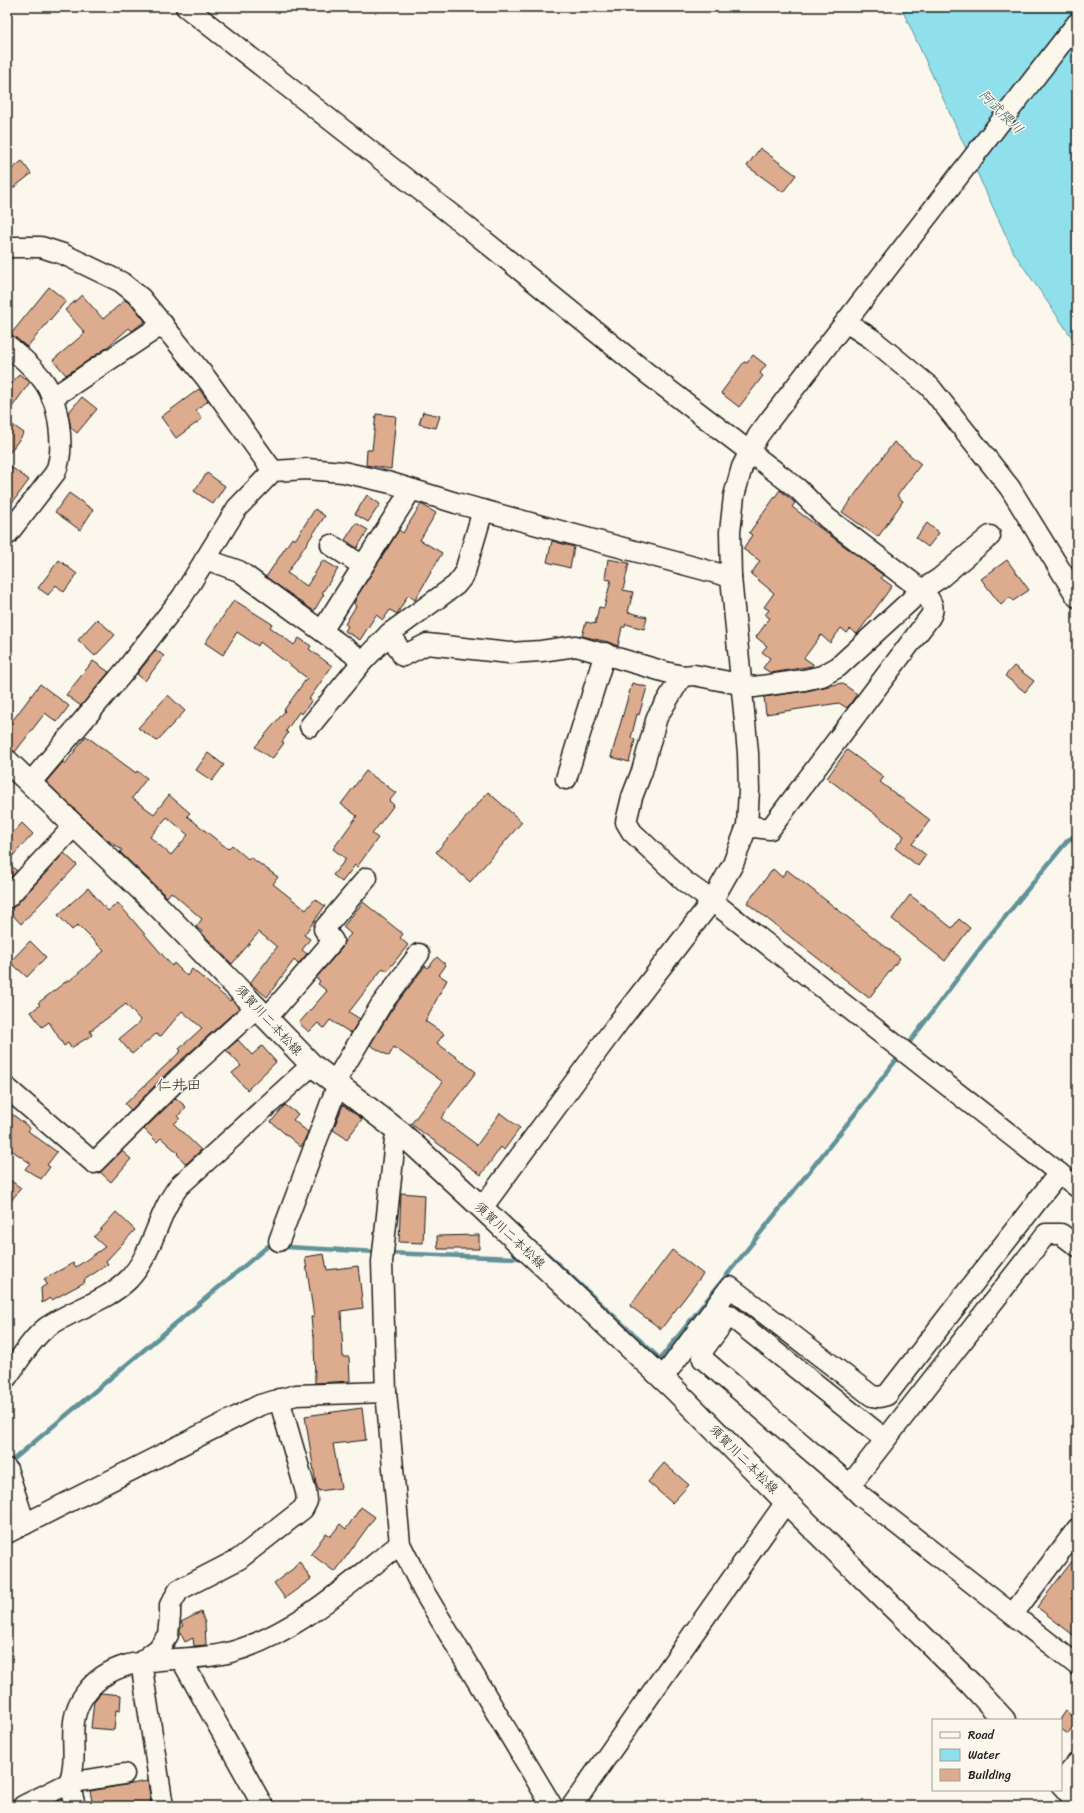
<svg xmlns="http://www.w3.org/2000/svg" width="1084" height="1813" viewBox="0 0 1084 1813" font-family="Sriracha,'Klee One',sans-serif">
  <rect width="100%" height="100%" fill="#fbf7ec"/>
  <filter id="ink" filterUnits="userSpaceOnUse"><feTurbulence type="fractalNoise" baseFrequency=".025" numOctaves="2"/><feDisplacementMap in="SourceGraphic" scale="8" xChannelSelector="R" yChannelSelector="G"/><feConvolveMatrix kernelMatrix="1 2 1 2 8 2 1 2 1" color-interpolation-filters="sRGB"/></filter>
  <g filter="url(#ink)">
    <path fill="#90e0ec" stroke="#629299" d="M901 7H1077V345L1014 253Z"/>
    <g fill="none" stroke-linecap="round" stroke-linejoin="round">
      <g stroke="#629299" stroke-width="4.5">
        <path d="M906 1047 987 939 1068 840 1077 835"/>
        <path d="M387 1253 518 1258"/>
        <path d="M547 1254 660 1359 855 1114 900 1055"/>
        <path d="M8 1464 268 1246 378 1252"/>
      </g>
    </g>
    <g fill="#ddac8f" stroke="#1c1c1c" fill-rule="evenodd">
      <path d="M760 148 796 175 783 192 747 166Z"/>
      <path d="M22 161 31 174 7 193V173Z"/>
      <path d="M49 287 66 301 27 347 11 334Z"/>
      <path d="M82 295 103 319 125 300 133 306 145 321 132 331 129 328 105 349 66 375 53 360 85 333 65 310Z"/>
      <path d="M753 355 766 365 760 373 763 376 739 407 721 393 744 362 747 363Z"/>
      <path d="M19 374 30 382 7 414V390Z"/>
      <path d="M199 389 208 401 196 410 202 419 176 438 161 417Z"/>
      <path d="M82 397 97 409 77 433 71 428 68 413Z"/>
      <path d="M423 412 440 416 436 428 419 424Z"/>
      <path d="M376 414 396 416 391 469 366 465 367 450H372Z"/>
      <path d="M7 421 24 433 7 456Z"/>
      <path d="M894 442 921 464 897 496 903 501 878 537 842 512Z"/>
      <path d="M7 464 29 480 7 510Z"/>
      <path d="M207 473 225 486 213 504 194 491Z"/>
      <path d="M780 490 795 503 792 507 883 575 881 578 892 586 857 634 850 629 847 633 841 628 830 643 821 635 804 658 813 664 812 666 771 673 763 668 770 658 762 652 767 646 756 637 770 618 765 615 769 610 764 607 774 593 751 574 760 561 743 549 752 535 749 533Z"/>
      <path d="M69 493 93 510 80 530 55 512Z"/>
      <path d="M367 495 380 504 368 522 355 514Z"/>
      <path d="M421 504 436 513 420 540 442 553 415 600 408 595 397 614 390 610 383 620 376 615 360 640 345 631 348 626 345 624 356 606 354 604 356 598 399 530 403 533Z"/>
      <path d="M315 509 325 516 287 573 307 586 323 560 338 569 322 593 324 594 314 611 266 577 292 538 295 540Z"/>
      <path d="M356 523 368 530 357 548 345 540Z"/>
      <path d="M927 523 939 533 928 547 916 538Z"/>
      <path d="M552 541 574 547 570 568 547 562Z"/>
      <path d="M608 559 629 563 623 590 633 592 628 612 647 617 644 629 626 624 625 627H622L618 646 608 642 582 636 586 622 595 624 599 607 604 608 611 580 605 579Z"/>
      <path d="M59 560 77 574 64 592 56 585 48 595 38 588Z"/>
      <path d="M1007 560 1029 590 1013 601 1010 597 1001 605 981 579Z"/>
      <path d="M234 600 272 624 270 627 294 645 299 638 311 646 309 649 332 666 309 699 312 700 302 714 299 712 286 731 288 733 282 742 284 743 272 759 255 747 285 711 284 710 307 678 260 642 258 646 237 632 223 655 205 643Z"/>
      <path d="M97 619 115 635 95 656 78 640Z"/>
      <path d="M156 650 164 656 145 681 137 674Z"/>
      <path d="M93 661 109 672 81 706 66 695Z"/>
      <path d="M1014 666 1034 681 1025 692 1005 676Z"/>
      <path d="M632 683 647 687 639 715 637 714 631 738 635 740 629 762 611 757Z"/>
      <path d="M842 683 857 694 847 708 839 703 766 714 764 697 806 691Z"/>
      <path d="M40 684 69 706 57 722 45 713 15 752 7 749V728Z"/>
      <path d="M168 695 185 711 157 741 138 728Z"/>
      <path d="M86 736 136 773 137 771 147 778 132 798 154 814 169 795 190 813 187 816 228 849 232 845 248 859 250 857 278 877 273 884 306 910 315 899 325 906 304 935 310 939 302 950 307 954 298 964 294 960 267 997 250 983 277 947 259 932 232 964 203 934 204 933 196 927 202 919 171 892 167 897 120 852 122 850 106 839 46 782 63 762 65 764ZM167 817 188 835 171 855 150 837Z"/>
      <path d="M847 750 884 777 880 782 930 820 912 844 926 855 918 866 895 848 904 836 827 778Z"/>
      <path d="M208 753 224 765 212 781 196 770Z"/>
      <path d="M366 771 396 793 389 801 394 805 372 834 378 838 357 867 355 865 342 882 333 875 346 859 333 849 357 816 341 804Z"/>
      <path d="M488 792 522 822 470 882 436 852Z"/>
      <path d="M22 823 33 834 7 862V839Z"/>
      <path d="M64 853 77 865 21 924 7 909 15 906Z"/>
      <path d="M7 862 17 871 7 881Z"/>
      <path d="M773 869 782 877 787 870 900 958 869 998 747 903Z"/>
      <path d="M88 888 108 911 118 903 172 966 174 963 187 976 192 969 230 1001 231 999 239 1008 170 1070 131 1110 125 1104 181 1051 179 1049 202 1028 182 1011 161 1036 156 1034 132 1054 119 1039 141 1021 126 1004 90 1031 92 1035 71 1048 68 1043 64 1046 49 1022 42 1027 31 1012 40 1005 38 1003 68 980 69 981 104 951 78 925 72 930 58 915Z"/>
      <path d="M910 895 952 928 959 919 970 928 945 961 892 919Z"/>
      <path d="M363 902 403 934 400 938 408 945 387 971 383 968 349 1012 360 1019 351 1033 330 1020 324 1028 318 1023 309 1032 299 1023 327 991 318 984 320 981 316 978 342 948 344 942 351 934 343 927Z"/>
      <path d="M30 941 46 957 27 977 10 962Z"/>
      <path d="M437 957 446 965 439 975 447 980 425 1021 444 1034 437 1043 476 1072 441 1118 477 1145 500 1113 520 1128 504 1150 501 1147 481 1175 411 1124 443 1082 394 1047 389 1056 370 1045 391 1011 425 966 428 968Z"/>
      <path d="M238 1040 252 1055 262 1046 276 1062 247 1090 232 1073 241 1066 226 1050Z"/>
      <path d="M176 1098 186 1107 178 1116 180 1118 174 1124 201 1150 186 1164 177 1154 178 1153 161 1138 157 1142 144 1129Z"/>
      <path d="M285 1105 298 1114 293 1120 308 1132 301 1147 271 1122Z"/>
      <path d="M343 1105 362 1119 347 1139 333 1130Z"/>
      <path d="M12 1114 30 1128 28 1131 57 1152 47 1165 50 1167 41 1179 25 1169 30 1163 7 1147V1121Z"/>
      <path d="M122 1151 131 1159 111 1182 100 1172Z"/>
      <path d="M7 1178 21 1188 7 1206Z"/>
      <path d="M401 1193 425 1195 423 1243 399 1242Z"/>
      <path d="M116 1212 135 1230 106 1261 108 1264 84 1280 85 1282 52 1300 50 1298 42 1303 41 1288 47 1284 44 1279 73 1263 76 1267 105 1247 94 1237Z"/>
      <path d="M479 1235V1249H438L437 1236Z"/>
      <path d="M672 1250 703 1274 661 1329 630 1306Z"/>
      <path d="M324 1254 327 1270 358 1266 363 1308 341 1311 343 1357H349L350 1381 315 1383 314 1336H313L311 1317H314L305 1257Z"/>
      <path d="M362 1408 366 1440 333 1444 341 1488 319 1491 316 1484 305 1416Z"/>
      <path d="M664 1463 689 1485 672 1503 648 1482Z"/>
      <path d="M361 1507 375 1517 335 1572 311 1554 326 1533 331 1536 340 1524 346 1529Z"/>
      <path d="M1077 1555V1638L1037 1607Z"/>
      <path d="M299 1561 311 1579 285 1598 274 1583 294 1568Z"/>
      <path d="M201 1612 205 1623 206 1645 194 1646 193 1638 185 1642 180 1632V1628L183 1626 181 1622Z"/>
      <path d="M101 1693 121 1695 120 1711 116 1710 114 1730 91 1728 94 1701Z"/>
      <path d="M1066 1711 1077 1720V1722L1068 1734 1061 1729V1718Z"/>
      <path d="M148 1781 151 1804 139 1806H93L90 1791Z"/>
    </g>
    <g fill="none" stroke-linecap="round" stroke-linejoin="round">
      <g stroke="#1c1c1c" stroke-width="23">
        <g id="minor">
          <path d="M186 7 461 222 648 374 798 489 827 518 922 590C928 598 937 606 930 617L770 829 747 826"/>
          <path d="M7 247H41L63 254 121 282 141 298 206 378 273 471"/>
          <path d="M846 322 872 339 930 387 1010 488 1077 597"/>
          <path d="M7 345C19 355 32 366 42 379 59 400 66 449 55 473L7 535"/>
          <path d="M52 398 163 324"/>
          <path d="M331 545 363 566"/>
          <path d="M205 559 239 571 363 661"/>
          <path d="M322 631 411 490"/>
          <path d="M390 633 403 656 427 644 509 653 541 651 576 646 669 673 682 676 694 675 754 687 804 680 822 676 838 667 922 590 940 578 990 536"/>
          <path d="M682 676 657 717 642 771 632 797 626 822 632 832 684 881 712 901 1077 1187"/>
          <path d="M310 726 363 661 390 633 456 585 464 575 483 510"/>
          <path d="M566 779 605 653"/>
          <path d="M31 782 124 672 182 597 237 508 273 471 307 469 343 472 391 483 456 503 731 577"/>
          <path d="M7 898 74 826"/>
          <path d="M267 1018 333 941 324 929 367 878"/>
          <path d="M335 1082 381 1005 419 954"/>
          <path d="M7 1088 94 1163 178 1079 257 1007"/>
          <path d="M401 1133 395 1140 382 1262 386 1392 400 1544 424 1592 552 1806"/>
          <path d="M482 1208 618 1023 712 901 733 864 747 826 749 790 748 753 731 577 730 532 734 496 742 467 758 436 769 421 1077 23"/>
          <path d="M279 1241 338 1084"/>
          <path d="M1077 1246 1061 1234H1046L850 1485 861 1496 1077 1665"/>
          <path d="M7 1377C19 1361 31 1339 47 1327 73 1309 106 1302 129 1279 154 1252 157 1214 179 1186L312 1065"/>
          <path d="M662 1379 730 1287 872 1396 879 1397 887 1395 1059 1173"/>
          <path d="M7 1469 25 1524"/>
          <path d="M850 1485 703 1359V1350L729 1315 885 1439"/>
          <path d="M7 1533 260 1405 296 1395 386 1392"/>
          <path d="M1013 1614 1077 1529"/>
          <path d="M181 1659 263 1806"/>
          <path d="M1061 1783 1077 1763"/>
          <path d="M23 1806 69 1783C81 1752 63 1724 85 1694 118 1647 183 1666 231 1652 296 1634 348 1584 400 1544"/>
          <path d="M75 1806 69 1783 124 1774"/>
          <path d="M163 1806 141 1662 158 1649 168 1635 170 1616V1605L179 1590 239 1559 303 1509 307 1501 306 1492 279 1399"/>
          <path d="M572 1806 786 1502"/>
        </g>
      </g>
      <g stroke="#1c1c1c" stroke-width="25">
        <g id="major">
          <path d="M7 761 158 906 312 1065 401 1133 482 1208 675 1390 786 1502 970 1683 1004 1720"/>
          <path d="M1061 1783 1077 1801"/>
        </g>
      </g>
      <use href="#minor" stroke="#fbf7ec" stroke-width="20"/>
      <use href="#major" stroke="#fbf7ec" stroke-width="22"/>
    </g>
  </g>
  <g text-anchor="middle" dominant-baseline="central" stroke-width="3" stroke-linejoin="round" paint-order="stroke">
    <g font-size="13" fill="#1c1c1c" stroke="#fbf7ec">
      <text transform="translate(269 1020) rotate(47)">須賀川二本松線</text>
      <text transform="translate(510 1235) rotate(43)">須賀川二本松線</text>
      <text transform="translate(744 1459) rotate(45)">須賀川二本松線</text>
    </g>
    <g font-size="14" font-style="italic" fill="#3f575a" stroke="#fbf7ec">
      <text transform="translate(1001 112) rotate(45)">阿武隈川</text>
    </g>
    <g font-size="15" fill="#1c1c1c" stroke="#fbf7ec">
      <text x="179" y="1085">仁井田</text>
    </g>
  </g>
  <rect width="1084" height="1813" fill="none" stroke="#fbf7ec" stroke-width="24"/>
  <rect x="12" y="12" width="1060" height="1789" fill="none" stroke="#1c1c1c" stroke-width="1.5" filter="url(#ink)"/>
  <rect x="932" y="1719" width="130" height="72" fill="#fbf7ec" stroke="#a29f99"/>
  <rect x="940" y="1732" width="20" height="6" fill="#fbf7ec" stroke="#a29f99"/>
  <text x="968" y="1739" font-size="12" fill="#1c1c1c">Road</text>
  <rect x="940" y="1749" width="20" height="12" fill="#90e0ec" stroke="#a29f99"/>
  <text x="968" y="1759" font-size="12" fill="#1c1c1c">Water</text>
  <rect x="940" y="1769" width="20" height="12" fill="#ddac8f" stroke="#a29f99"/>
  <text x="968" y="1779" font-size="12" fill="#1c1c1c">Building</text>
</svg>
